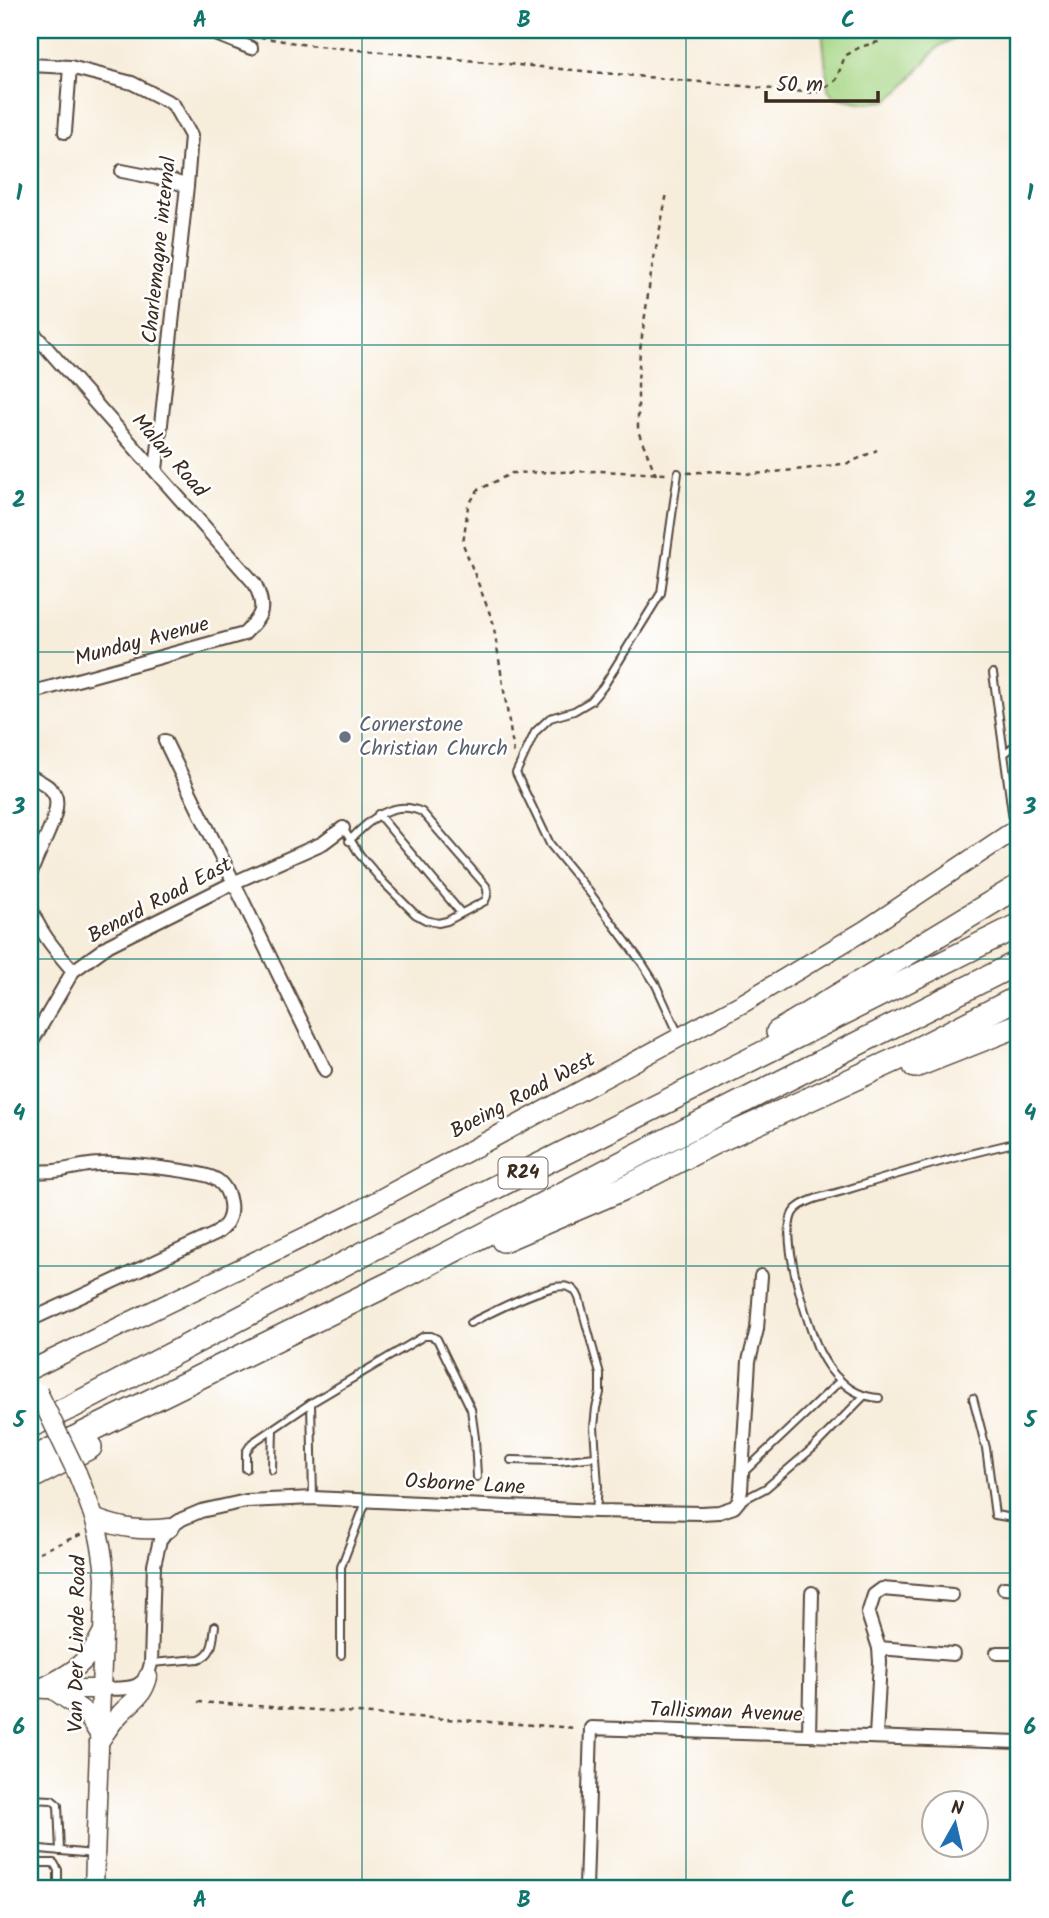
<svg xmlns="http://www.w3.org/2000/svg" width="1049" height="1918" viewBox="0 0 1049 1918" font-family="Kalam,sans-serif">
  <rect width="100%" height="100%" fill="#fff"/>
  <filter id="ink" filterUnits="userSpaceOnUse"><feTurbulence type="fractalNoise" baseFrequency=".0143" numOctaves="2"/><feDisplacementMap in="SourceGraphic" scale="14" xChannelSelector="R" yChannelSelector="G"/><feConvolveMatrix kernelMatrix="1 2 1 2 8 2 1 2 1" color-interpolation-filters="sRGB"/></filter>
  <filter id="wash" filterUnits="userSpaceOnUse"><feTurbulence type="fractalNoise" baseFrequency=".00686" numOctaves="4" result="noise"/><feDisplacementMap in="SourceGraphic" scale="28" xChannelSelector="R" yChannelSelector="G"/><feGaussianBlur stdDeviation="1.57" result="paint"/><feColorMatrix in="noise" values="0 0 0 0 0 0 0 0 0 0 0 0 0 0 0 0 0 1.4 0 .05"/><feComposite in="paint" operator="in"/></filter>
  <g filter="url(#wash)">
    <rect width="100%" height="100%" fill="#f7eddb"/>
    <path fill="#a5d583" stroke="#708050" stroke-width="2" d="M822 30H968L938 47 901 90 886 101 865 103 834 97 828 89Z"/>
  </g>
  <g filter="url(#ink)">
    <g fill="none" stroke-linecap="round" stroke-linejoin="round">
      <g stroke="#57473a" stroke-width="10">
        <g id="lane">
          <path d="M678 473 661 593 603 687 591 701 574 711 550 718 535 732 516 773 550 844 590 893 642 963 656 985 679 1035"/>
          <path d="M993 673 1014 827"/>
          <path d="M1004 754 1019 742"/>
          <path d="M378 814 461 913"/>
          <path d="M343 828 360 855 383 882 415 914 426 920 438 923 447 921 485 901C488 895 488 892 486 886L422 812C393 798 368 821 349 841"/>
          <path d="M470 1323C489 1314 550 1281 568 1287 574 1288 577 1293 579 1298L600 1374V1393L596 1408 594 1427 598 1486 596 1511"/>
          <path d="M879 1398C865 1397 851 1391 841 1381 833 1374 824 1361 819 1351 809 1327 775 1228 796 1209 808 1198 831 1195 846 1190 900 1173 954 1157 1010 1144"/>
          <path d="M973 1398 986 1448 995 1515 1019 1519"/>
          <path d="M311 1403 424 1336H431L437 1339 471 1409 475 1438 477 1477"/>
          <path d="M511 1460 559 1461 595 1457"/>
          <path d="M246 1469V1452L252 1443 311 1403 313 1498"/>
          <path d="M272 1470 273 1429"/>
          <path d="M744 1472 840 1381"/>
          <path d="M741 1501 766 1488 814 1447 864 1396"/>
          <path d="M341 1655V1567L366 1502"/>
          <path d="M151 1663 199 1659C214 1654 213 1639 215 1626"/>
          <path d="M30 1799 52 1800 58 1805 60 1851"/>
          <path d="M30 1848 93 1854"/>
          <path d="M30 1863H54L58 1870V1888"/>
        </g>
      </g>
      <g stroke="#57473a" stroke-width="16">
        <g id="street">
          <path d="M206 30 251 48"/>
          <path d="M30 65 70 67 132 83 173 104 191 136 187 186 156 470"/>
          <path d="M65 132 70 67"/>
          <path d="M122 171 173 181 187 186"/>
          <path d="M30 329 255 584C266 609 263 615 244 634L30 693"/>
          <path d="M165 741 325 1070"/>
          <path d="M30 876C35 855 60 819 56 798 53 787 41 782 32 777"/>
          <path d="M30 905C38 931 56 951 73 971"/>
          <path d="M30 1045 73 971 109 945 233 883 323 843 343 828"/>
          <path d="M30 1171C41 1172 51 1172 62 1170 75 1168 87 1164 100 1164 118 1163 204 1170 217 1180 224 1185 229 1194 230 1203 232 1217 227 1226 215 1234L30 1320"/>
          <path d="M1004 1588 1019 1589"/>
          <path d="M879 1648 953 1654"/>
          <path d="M997 1653H1019"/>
          <path d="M101 1689C126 1688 145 1693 151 1663L154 1565 160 1540 169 1528 182 1519 201 1511 246 1501 313 1498 596 1511 701 1513 719 1512 734 1507 739 1501 741 1490 749 1361 757 1329 761 1276"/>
          <path d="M809 1735 812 1593"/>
          <path d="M876 1736 880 1662 879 1648 868 1614 874 1595 882 1589 952 1595"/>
          <path d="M586 1888 591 1728 1019 1742"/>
        </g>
      </g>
      <g stroke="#57473a" stroke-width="21">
        <g id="secondary">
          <path d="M30 1370 352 1214 745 1002 865 930 1019 827"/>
          <path d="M77 1473C93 1512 102 1535 105 1578L94 1888"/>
          <path d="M96 1519C123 1529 141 1531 169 1528"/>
          <path d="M39 1689C70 1674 87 1665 102 1633"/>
          <path d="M44 1689H101"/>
          <path d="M52 1689 85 1712 99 1734"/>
          <path d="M99 1742C106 1732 112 1722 120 1714 133 1700 143 1697 148 1677"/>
        </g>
      </g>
      <g stroke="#57473a" stroke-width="26">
        <g id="highway">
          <path d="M778 1032 1019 886"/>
          <path d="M915 1066 1019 1025"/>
          <path d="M503 1240 627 1187 715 1142 904 1056 1019 997"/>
          <path d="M30 1426 73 1406 378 1246 1019 925"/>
          <path d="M30 1460 397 1280 647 1150 1019 962"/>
          <path d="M30 1478 90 1447"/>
        </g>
      </g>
      <g stroke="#57473a" stroke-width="2.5" stroke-dasharray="5 5" stroke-linecap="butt">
        <path d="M260 37 307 45 816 93 836 80 845 56 860 47 878 42 889 30"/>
        <path d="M687 473 715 471 753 474 805 469 849 463 877 450"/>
        <path d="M656 475 638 431V383L640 350 651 274 667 193"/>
        <path d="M514 753 493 622 463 544 468 506 478 490 512 473 599 471 667 474"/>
        <path d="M30 1556 82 1534"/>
        <path d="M198 1702 577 1728"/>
      </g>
      <use href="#lane" stroke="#fff" stroke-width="6"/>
      <use href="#street" stroke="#fff" stroke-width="12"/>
      <use href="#secondary" stroke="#fff" stroke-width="18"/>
      <use href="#highway" stroke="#fff" stroke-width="23"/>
      <g stroke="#57473a" stroke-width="21" stroke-linecap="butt">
        <path id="secondary-bridge" d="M38 1392 77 1473"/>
      </g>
      <use href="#secondary-bridge" stroke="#fff" stroke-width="18"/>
    </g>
  </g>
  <path fill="none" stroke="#0f766e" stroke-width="2" stroke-opacity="0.55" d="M362 30V1888M686 30V1888M30 345H1019M30 652H1019M30 959H1019M30 1266H1019M30 1573H1019"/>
  <circle fill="#6b7280" stroke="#fff" stroke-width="2.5" cx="345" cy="737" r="7"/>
  <g text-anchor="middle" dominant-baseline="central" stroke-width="5" stroke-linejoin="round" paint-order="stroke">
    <rect fill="#fff" stroke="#766a62" stroke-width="2" x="498.5" y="1157.5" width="49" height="31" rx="5"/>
    <g font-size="19" font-weight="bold" fill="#3b2a1e">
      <text x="523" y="1173">R24</text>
    </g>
    <g font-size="21" fill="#3b2a1e" stroke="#fff">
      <text transform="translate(160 250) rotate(-84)">Charlemagne internal</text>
      <text transform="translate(169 456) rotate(49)">Malan Road</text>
      <text transform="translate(142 642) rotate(-15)">Munday Avenue</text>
      <text transform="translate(160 901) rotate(-28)">Benard Road East</text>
      <text transform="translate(523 1096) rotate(-28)">Boeing Road West</text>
      <text transform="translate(465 1485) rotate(3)">Osborne Lane</text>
      <text transform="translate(78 1644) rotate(-89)">Van Der Linde Road</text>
      <text transform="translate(726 1713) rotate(2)">Tallisman Avenue</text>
    </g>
    <g font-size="21" fill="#5b616d" stroke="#fff" text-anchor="start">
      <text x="359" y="725">Cornerstone<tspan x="359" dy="24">Christian Church</tspan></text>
    </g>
  </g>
  <rect width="1049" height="1918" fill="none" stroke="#fff" stroke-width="77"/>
  <g transform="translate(955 1824) rotate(8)"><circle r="33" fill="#ffffff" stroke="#b1aaa5" stroke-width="2"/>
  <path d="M0-5L12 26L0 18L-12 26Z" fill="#1f6fb2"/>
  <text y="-10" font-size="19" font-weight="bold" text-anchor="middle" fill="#3b2a1e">N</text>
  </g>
  <path d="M766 91v10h112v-10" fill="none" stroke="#3b2a1e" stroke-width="3.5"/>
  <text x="776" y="91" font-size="21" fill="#3b2a1e" stroke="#ffffff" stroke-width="5" paint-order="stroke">50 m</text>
  <rect x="38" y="38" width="972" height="1842" fill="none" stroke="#0f766e" stroke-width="2.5"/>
  <g font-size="23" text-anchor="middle" font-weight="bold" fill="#0f766e">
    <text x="200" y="27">A</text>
    <text x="524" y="27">B</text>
    <text x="848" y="27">C</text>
    <text x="19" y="200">1</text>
    <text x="1030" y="200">1</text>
    <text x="19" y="507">2</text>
    <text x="1030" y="507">2</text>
    <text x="19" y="814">3</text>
    <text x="1030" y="814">3</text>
    <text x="19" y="1120">4</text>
    <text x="1030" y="1120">4</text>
    <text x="19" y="1427">5</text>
    <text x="1030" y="1427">5</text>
    <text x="19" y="1734">6</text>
    <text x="1030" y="1734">6</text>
    <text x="200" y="1907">A</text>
    <text x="524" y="1907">B</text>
    <text x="848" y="1907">C</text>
  </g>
</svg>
